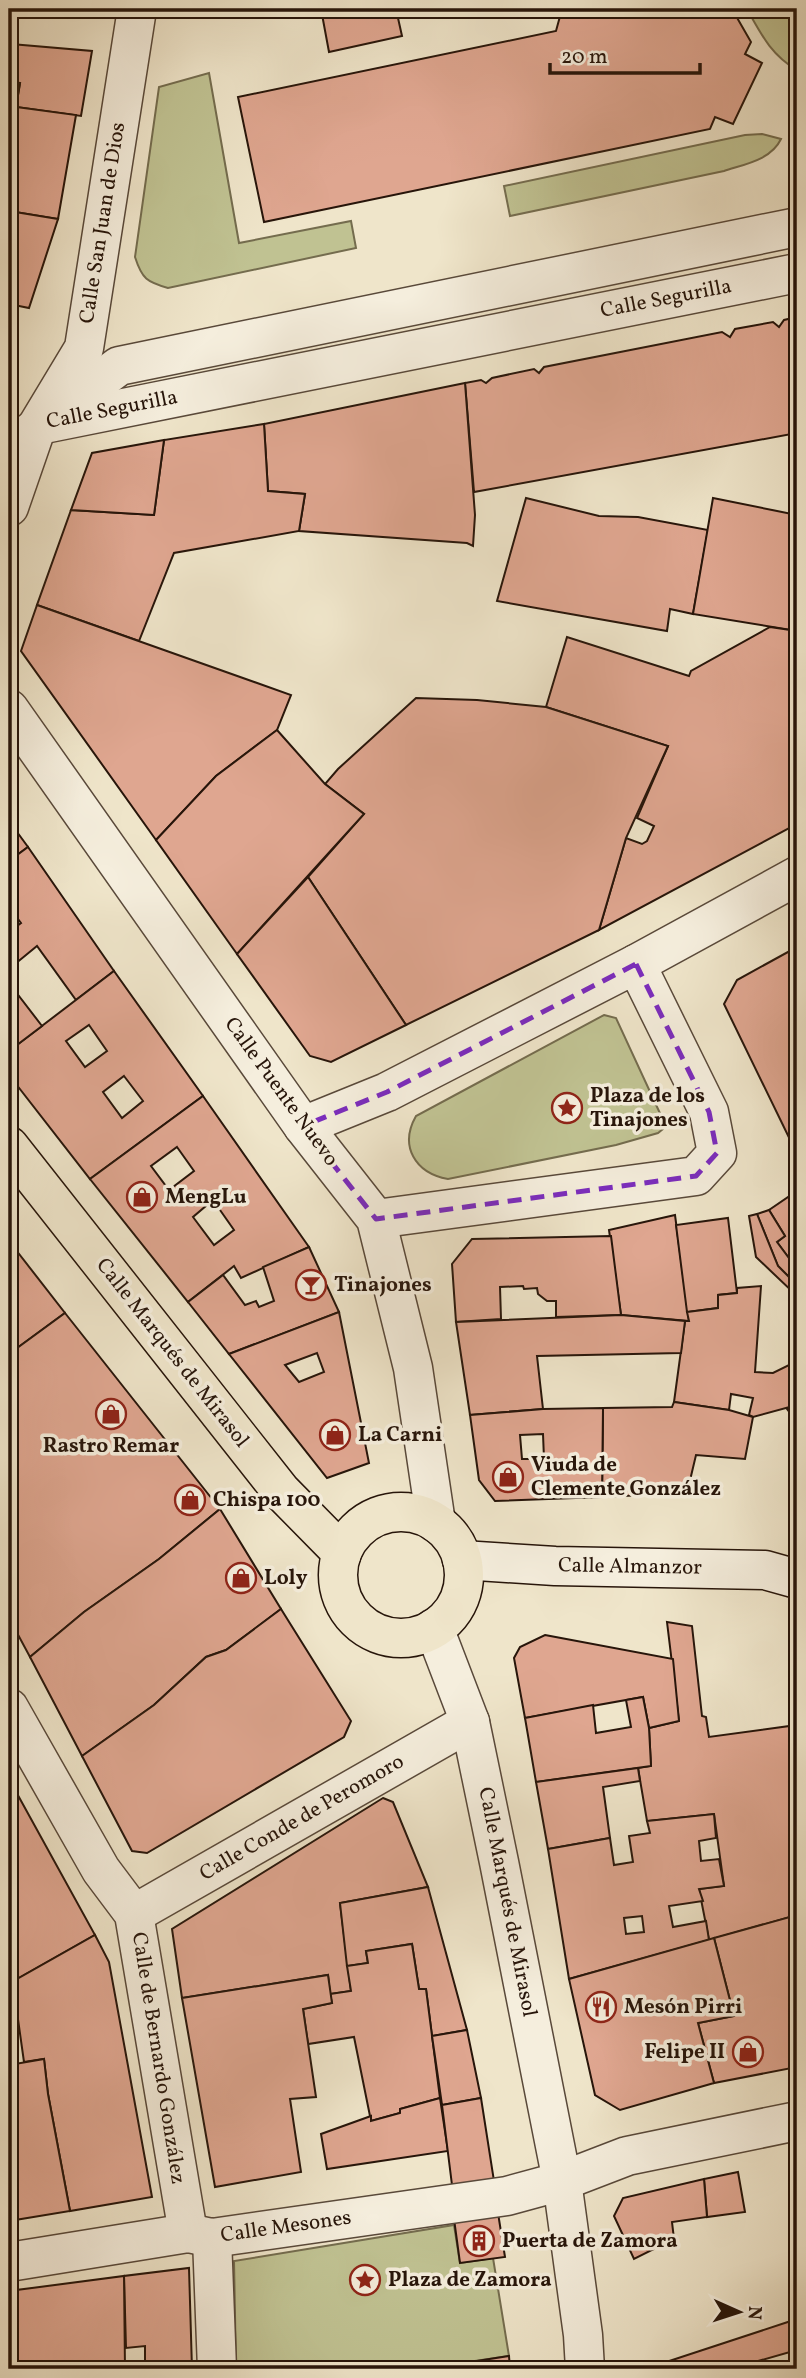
<svg xmlns="http://www.w3.org/2000/svg" width="806" height="2378" viewBox="0 0 806 2378" font-family="Vollkorn,serif">
  <rect width="100%" height="100%" fill="#efe5ca"/>
  <filter id="stains"><feTurbulence type="fractalNoise" baseFrequency=".00286" numOctaves="4"/><feColorMatrix values="0 0 0 0 .2 0 0 0 0 .09 0 0 0 0 .02 0 0 0 .5 -.17"/></filter>
  <radialGradient id="worn" r=".72"><stop offset=".6" stop-color="#630" stop-opacity="0"/><stop offset="1" stop-color="#630" stop-opacity=".3"/></radialGradient>
  <g fill="#c0c292" stroke="#746c4e" stroke-width="2">
    <path d="M747 9H792L797 18V70C771 55 761 34 747 9Z"/>
    <path d="M209 73 239 243 351 221 356 248 168 288C147 282 142 279 135 257L159 87Z"/>
    <path d="M762 134 781 139C771 160 745 164 724 171L510 216 504 186 745 135Z"/>
    <path d="M604 1015 616 1018 664 1122 663 1129 658 1133 616 1145 448 1179C415 1173 399 1146 416 1116Z"/>
    <path d="M454 2225 460 2263 493 2258 509 2356 420 2369H236L234 2261Z"/>
  </g>
  <g fill="#dfa690" stroke="#27150a" stroke-width="2" fill-rule="evenodd">
    <path d="M321 9H396L402 36 329 52Z"/>
    <path d="M562 9H732L751 42 745 54 762 63 733 124 715 117 710 129 264 222 238 97 556 31Z"/>
    <path d="M11 44 92 51 81 116 16 107 20 83 9 81Z"/>
    <path d="M9 81 20 83 16 107 9 106Z"/>
    <path d="M9 106 76 115 58 219 9 211Z"/>
    <path d="M9 211 58 219 29 308 9 304Z"/>
    <path d="M797 317V433L474 492 465 383 481 380 486 383 492 378 534 369 539 373 544 367 722 332 730 337 735 329 773 322 779 327 784 320Z"/>
    <path d="M465 383 475 515 473 546 467 543 299 531 305 494 268 491 264 424Z"/>
    <path d="M264 424 268 491 305 494 299 531 174 553 139 641 37 605 71 510 154 515 164 440Z"/>
    <path d="M164 440 154 515 71 510 92 453Z"/>
    <path d="M526 498 599 516 638 517 708 530 693 614 670 609 667 631 497 601Z"/>
    <path d="M713 498 797 515V631L693 614Z"/>
    <path d="M37 605 291 695 277 730 216 776 156 840 21 651Z"/>
    <path d="M770 627 797 631V824L599 930 626 838 642 844 647 841 654 826 637 818 668 746 546 707 567 637 689 676 691 671Z"/>
    <path d="M416 698 477 700 546 707 668 746 626 838 599 930 406 1025 308 877 364 814 325 784 338 769Z"/>
    <path d="M277 730 325 784 364 814 237 954 156 840 216 776Z"/>
    <path d="M9 821 28 847 9 861Z"/>
    <path d="M28 847 114 971 76 1000 37 946 9 969V932L21 923 9 907V861Z"/>
    <path d="M308 877 406 1025 331 1062 310 1056 237 954Z"/>
    <path d="M797 947V1154L724 1004 737 980Z"/>
    <path d="M114 971 203 1096 90 1179 9 1075V1051ZM89 1025 107 1051 85 1067 66 1041ZM124 1076 143 1101 122 1118 103 1092Z"/>
    <path d="M9 983 42 1026 9 1051Z"/>
    <path d="M203 1096 309 1247 241 1278 234 1266 188 1302 90 1179ZM177 1147 194 1171 169 1190 151 1166ZM213 1200 234 1230 214 1245 193 1217Z"/>
    <path d="M797 1191V1269L777 1242 785 1236 769 1210Z"/>
    <path d="M769 1210 785 1236 777 1242 797 1269V1285L778 1266 757 1214Z"/>
    <path d="M757 1214 778 1266 797 1285V1296L756 1257 749 1216Z"/>
    <path d="M675 1215 689 1321 621 1315 609 1230Z"/>
    <path d="M728 1218 737 1293 718 1295V1308L687 1312 676 1225Z"/>
    <path d="M611 1236 621 1315 556 1317V1301H547L538 1294 537 1288 524 1289 523 1286 500 1287 501 1319 456 1322 452 1264 472 1239Z"/>
    <path d="M9 1241 65 1313 9 1354Z"/>
    <path d="M309 1247 339 1312 229 1354 188 1302 223 1275 245 1305 256 1301 259 1307 274 1301 263 1267Z"/>
    <path d="M761 1286 755 1372 773 1373 797 1361V1405L753 1417 749 1415 753 1398 731 1394 729 1410 674 1402 685 1321H689L687 1312 718 1308V1295L737 1293V1288Z"/>
    <path d="M339 1312 369 1463 327 1478 229 1354ZM317 1353 324 1372 299 1382 285 1365Z"/>
    <path d="M65 1313 220 1509 159 1559 84 1612 30 1657 9 1618V1354Z"/>
    <path d="M621 1315 685 1321 681 1353 537 1356 543 1409 470 1415 456 1322Z"/>
    <path d="M674 1402 729 1410 753 1417 745 1459 696 1455 687 1493 602 1497 603 1408 672 1407Z"/>
    <path d="M797 1405V1422L787 1409Z"/>
    <path d="M603 1408 602 1497 495 1501 479 1480 470 1415 543 1409ZM543 1434 544 1459H522L520 1435Z"/>
    <path d="M220 1509 281 1609 226 1650 206 1657 154 1705 82 1756 30 1657 84 1612 159 1559Z"/>
    <path d="M281 1609 351 1721 344 1737 147 1853 132 1851 82 1756 154 1705 206 1657 226 1650Z"/>
    <path d="M667 1622 692 1626 702 1716 706 1717 709 1737 797 1725V1915L709 1940 699 1889 724 1886 714 1814 647 1821 638 1768 651 1766 649 1728 679 1721Z"/>
    <path d="M545 1635 673 1659 679 1721 649 1728 643 1697 525 1718 514 1658 520 1647Z"/>
    <path d="M643 1697 649 1728 651 1766 536 1782 525 1718 593 1705 596 1733 631 1727 626 1700Z"/>
    <path d="M638 1768 640 1781 603 1787 610 1838 548 1849 536 1782Z"/>
    <path d="M9 1779 95 1935 10 1983 9 1981Z"/>
    <path d="M383 1798 393 1802 428 1887 340 1903 351 1991 330 1994 328 1975 182 1998 172 1929Z"/>
    <path d="M714 1814 716 1838 699 1841 701 1861 719 1859 724 1886 699 1889 703 1901 669 1906 673 1927 706 1921 709 1940 569 1979 548 1849 610 1838 614 1865 633 1862 629 1836 650 1833 647 1821ZM642 1916 644 1932 626 1934 624 1918Z"/>
    <path d="M428 1887 467 2030 432 2036 426 1989H419L412 1944 366 1951 368 1963 347 1966 340 1903Z"/>
    <path d="M797 1915V2067L714 2083 698 2023 734 2016 714 1938Z"/>
    <path d="M95 1935 109 1962 152 2197 70 2211 48 2094 44 2059 24 2062 15 1998 10 1983Z"/>
    <path d="M714 1938 734 2016 698 2023 714 2083 620 2110 595 2095 569 1979Z"/>
    <path d="M412 1944 419 1989H426L440 2098 400 2109V2113L371 2121 354 2037 308 2044 303 2009 332 2003 330 1994 351 1991 347 1966 368 1963 366 1951Z"/>
    <path d="M328 1975 332 2003 303 2009 316 2097 290 2099 301 2172 215 2187 182 1998Z"/>
    <path d="M467 2030 481 2098 442 2105 432 2036Z"/>
    <path d="M44 2059 48 2094 70 2211 9 2221V2065Z"/>
    <path d="M440 2098 448 2151 327 2169 321 2134 371 2116V2121L400 2113V2109Z"/>
    <path d="M481 2098 494 2181 452 2185 442 2105Z"/>
    <path d="M738 2172 745 2212 707 2217 704 2179Z"/>
    <path d="M704 2179 707 2217 672 2222 674 2239 634 2259 614 2216 623 2198Z"/>
    <path d="M498 2213 505 2257 460 2263 454 2219Z"/>
    <path d="M189 2268 192 2369H145V2346L126 2348 124 2276Z"/>
    <path d="M124 2276 125 2369H9V2291Z"/>
    <path d="M797 2319V2350L730 2369H664L660 2364Z"/>
    <path d="M509 2356 510 2369H471L470 2362Z"/>
    <path d="M470 2362 471 2369H420Z"/>
  </g>
  <g fill="none" stroke-linecap="round" stroke-linejoin="round">
    <g stroke="#59493a" stroke-width="41">
      <g id="street">
        <path d="M49 423 797 273"/>
        <path d="M9 448 119 366 797 227"/>
        <path d="M9 507 37 426 84 348 137 9"/>
        <path d="M9 709 303 1126 376 1219 413 1368 436 1523"/>
        <path d="M636 964 797 876"/>
        <path d="M303 1126 387 1092 636 964 709 1112 717 1153 696 1176 376 1219"/>
        <path d="M434 1628 470 1722 499 1862 562 2181 583 2335 585 2369"/>
        <path d="M9 1708 101 1870 134 1914 188 2233"/>
        <path d="M134 1914 470 1722"/>
        <path d="M212 2238 217 2369"/>
        <path d="M9 2262 188 2233 212 2238 507 2196 562 2181 627 2156 797 2121"/>
      </g>
    </g>
    <g stroke="#27150a" stroke-width="41">
      <path id="secondary" d="M462 1560 555 1566 765 1570 797 1579"/>
    </g>
    <g stroke="#27150a" stroke-width="41">
      <g id="primary">
        <path d="M9 1146 281 1491 342 1553"/>
        <circle cx="401" cy="1575" r="63"/>
      </g>
    </g>
    <use href="#street" stroke="#f5eedd" stroke-width="38"/>
    <use href="#secondary" stroke="#f5eedd" stroke-width="38"/>
    <use href="#primary" stroke="#efe5ca" stroke-width="38"/>
  </g>
  <path fill="none" stroke="#7b2cbf" stroke-width="5" stroke-dasharray="14 9" stroke-linejoin="round" d="M636 964 709 1112 717 1153 696 1176 376 1219 303 1126 387 1092Z"/>
  <defs>
    <g id="sight-ring" transform="scale(1.575)"><circle r="9.5" fill="#f5eedd" stroke="#8f2418" stroke-width="1.5"/><path d="M0-6L1.8-2.2L6-1.7L2.9 1.2L3.7 5.4L0 3.3L-3.7 5.4L-2.9 1.2L-6-1.7L-1.8-2.2Z" fill="#8f2418"/></g>
    <g id="shop-ring" transform="scale(1.575)"><circle r="9.5" fill="#f5eedd" stroke="#8f2418" stroke-width="1.5"/><path d="M-5-2.5h2.3a2.7 3.5 0 0 1 5.4 0H5L5.5 6h-11ZM-1.5-2.5h3a1.5 2.3 0 0 0-3 0Z" fill="#8f2418"/></g>
    <g id="bar-ring" transform="scale(1.575)"><circle r="9.5" fill="#f5eedd" stroke="#8f2418" stroke-width="1.5"/><path d="M-6-5H6L.8 .8V4.5H3.5V6h-7V4.5H-.8V.8Z" fill="#8f2418"/></g>
    <g id="restaurant-ring" transform="scale(1.575)"><circle r="9.5" fill="#f5eedd" stroke="#8f2418" stroke-width="1.5"/><path d="M-5-6h1v4h1v-4h1v4h1v-4h1v5L-1.5 .5V6h-2V.5L-5-1ZM5-6V6H3V1.5H1.5Q1.5-4 5-6Z" fill="#8f2418"/></g>
    <g id="building-ring" transform="scale(1.575)"><circle r="9.5" fill="#f5eedd" stroke="#8f2418" stroke-width="1.5"/><path d="M-4-6H4V6H1V3H-1V6H-4ZM-2.5-4.3h1.7v1.8h-1.7ZM.8-4.3h1.7v1.8H.8ZM-2.5-1h1.7V.8h-1.7ZM.8-1h1.7V.8H.8Z" fill="#8f2418"/></g>
  </defs>
  <g fill-rule="evenodd">
    <use href="#sight-ring" x="567" y="1108"/>
    <use href="#shop-ring" x="142" y="1197"/>
    <use href="#bar-ring" x="311" y="1285"/>
    <use href="#shop-ring" x="111" y="1414"/>
    <use href="#shop-ring" x="335" y="1435"/>
    <use href="#shop-ring" x="508" y="1477"/>
    <use href="#shop-ring" x="190" y="1500"/>
    <use href="#shop-ring" x="241" y="1578"/>
    <use href="#restaurant-ring" x="601" y="2007"/>
    <use href="#shop-ring" x="748" y="2052"/>
    <use href="#building-ring" x="479" y="2241"/>
    <use href="#sight-ring" x="365" y="2280"/>
  </g>
  <g text-anchor="middle" dominant-baseline="central" stroke-width="7" stroke-linejoin="round" paint-order="stroke">
    <g font-size="21" fill="#27150a" stroke="#f5eedd">
      <text transform="translate(103 223) rotate(-81)">Calle San Juan de Dios</text>
      <text transform="translate(666 299) rotate(-11)">Calle Segurilla</text>
      <text transform="translate(112 410) rotate(-11)">Calle Segurilla</text>
      <text transform="translate(281 1092) rotate(54)">Calle Puente Nuevo</text>
      <text transform="translate(172 1353) rotate(52)">Calle Marqués de Mirasol</text>
      <text transform="translate(630 1567) rotate(1)">Calle Almanzor</text>
      <text transform="translate(302 1818) rotate(-30)">Calle Conde de Peromoro</text>
      <text transform="translate(507 1902) rotate(79)">Calle Marqués de Mirasol</text>
      <text transform="translate(158 2058) rotate(81)">Calle de Bernardo González</text>
      <text transform="translate(286 2227) rotate(-8)">Calle Mesones</text>
    </g>
    <g font-size="21" font-weight="bold" fill="#27150a" stroke="#f5eedd" text-anchor="start">
      <text x="590" y="1096">Plaza de los<tspan x="590" dy="24">Tinajones</tspan></text>
      <text x="165" y="1197">MengLu</text>
      <text x="334" y="1285">Tinajones</text>
      <text x="358" y="1435">La Carni</text>
      <text x="111" y="1446" text-anchor="middle">Rastro Remar</text>
      <text x="531" y="1465">Viuda de<tspan x="531" dy="24">Clemente González</tspan></text>
      <text x="213" y="1500">Chispa 100</text>
      <text x="264" y="1578">Loly</text>
      <text x="624" y="2007">Mesón Pirri</text>
      <text x="725" y="2052" text-anchor="end">Felipe II</text>
      <text x="502" y="2241">Puerta de Zamora</text>
      <text x="388" y="2280">Plaza de Zamora</text>
    </g>
  </g>
  <rect width="806" height="2378" fill="none" stroke="#efe5ca" stroke-width="35"/>
  <rect x="10" y="10" width="785" height="2357" fill="none" stroke="#27150a" stroke-width="3.5"/>
  <rect x="18" y="18" width="771" height="2343" fill="none" stroke="#27150a" stroke-width="2"/>
  <g transform="translate(739 2312) rotate(93)" stroke="#f5eedd" stroke-width="5" paint-order="stroke">
  <path d="M0-5L12 26L0 18L-12 26Z" fill="#27150a"/>
  <text y="-10" font-size="19" font-weight="bold" text-anchor="middle" fill="#27150a">N</text>
  </g>
  <path d="M550 63v10h150v-10" fill="none" stroke="#27150a" stroke-width="3.5"/>
  <text x="561" y="63" font-size="21" fill="#27150a" stroke="#f5eedd" stroke-width="5" paint-order="stroke">20 m</text>
  <rect width="100%" height="100%" filter="url(#stains)"/>
  <rect width="100%" height="100%" fill="url(#worn)"/>
</svg>
